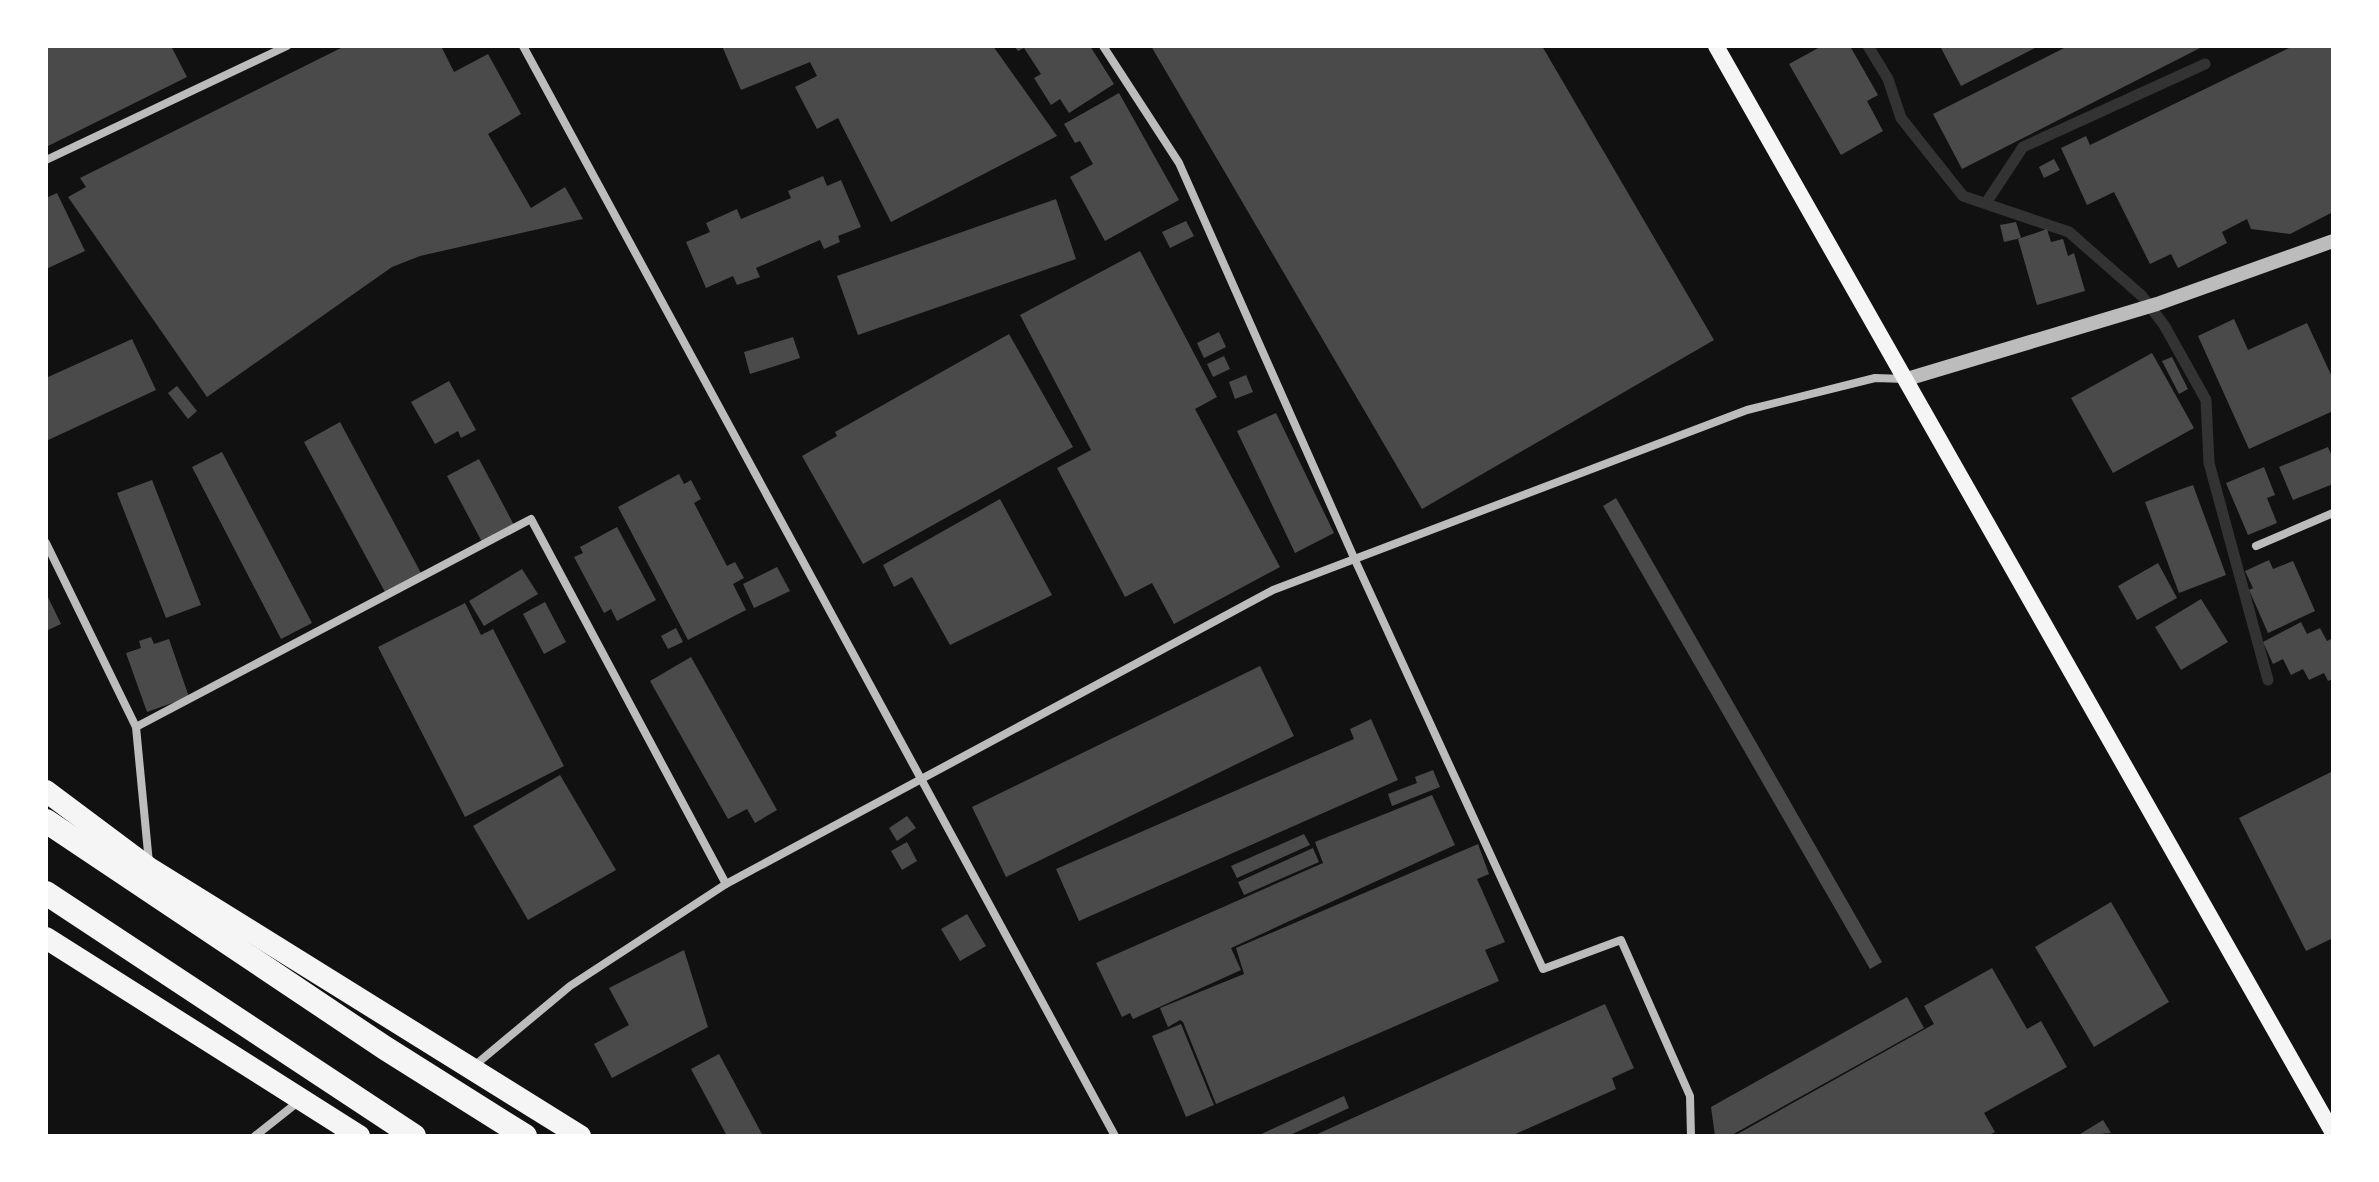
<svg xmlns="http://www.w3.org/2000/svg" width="2379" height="1182" viewBox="0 0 2379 1182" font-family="Barlow,sans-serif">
  <rect width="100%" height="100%" fill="#111"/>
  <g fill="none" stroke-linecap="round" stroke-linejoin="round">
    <g stroke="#333" stroke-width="11">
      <path d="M1868 46 1888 79 1901 118 1963 196 2069 232 2142 296 2164 325 2206 400 2209 463 2268 680"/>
      <path d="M1986 203 2023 147 2205 64"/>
    </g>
  </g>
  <g fill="#4a4a4a">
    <path d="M46 46H171L187 77 46 147Z"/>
    <path d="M345 46H441L454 72 488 54 521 114 488 134 531 208 565 187 583 219 420 256 392 267 207 397 68 197 86 187 80 178Z"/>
    <path d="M722 46H993L1057 136 891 222 838 118 817 129 795 87 817 76 810 62 741 90Z"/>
    <path d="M1014 46H1090L1114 84 1069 113 1060 99 1051 105 1034 78 1041 74 1024 48 1018 51Z"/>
    <path d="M1151 46H1542L1714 340 1422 509Z"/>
    <path d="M1822 46H1850L1878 95 1867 101 1883 131 1841 155 1789 64Z"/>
    <path d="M1940 46H2039L1961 86Z"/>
    <path d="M2068 46H2204L1962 169 1933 114Z"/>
    <path d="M2293 46H2333V212L2290 234 2251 229 2247 219 2222 232 2227 243 2178 268 2171 254 2150 264 2114 192 2087 205 2061 148 2086 136 2090 145Z"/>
    <path d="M1119 93 1179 200 1105 241 1070 177 1093 164 1080 141 1075 143 1064 124Z"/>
    <path d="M2054 159 2060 170 2044 178 2039 167Z"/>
    <path d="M823 176 827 186 841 180 861 227 838 236 840 242 824 249 820 240 756 268 760 277 737 285 733 276 706 288 686 242 710 232 706 223 737 209 741 219 791 198 788 191Z"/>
    <path d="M57 193 85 251 46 269V198Z"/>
    <path d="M1056 199 1076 259 858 335 837 276Z"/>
    <path d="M1186 221 1194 236 1170 248 1162 232Z"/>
    <path d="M2016 222 2021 238 2004 242 2000 225Z"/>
    <path d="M2047 229 2051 242 2063 239 2068 256 2074 253 2085 291 2037 305 2018 239Z"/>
    <path d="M1140 251 1217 397 1195 409 1280 567 1174 624 1152 583 1125 597 1057 468 1091 450 1020 315Z"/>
    <path d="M2234 319 2248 350 2307 323 2333 379V411L2249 449 2198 336Z"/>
    <path d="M1219 332 1226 347 1204 358 1197 343Z"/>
    <path d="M1009 334 1073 447 863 564 802 456 837 436 835 432Z"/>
    <path d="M793 337 800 358 750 374 744 352Z"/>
    <path d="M132 339 156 390 46 441V378Z"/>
    <path d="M2152 353 2194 428 2113 473 2071 398Z"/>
    <path d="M1224 356 1230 369 1213 377 1207 364Z"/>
    <path d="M2172 357 2188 389 2179 394 2162 361Z"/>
    <path d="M1246 375 1253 392 1235 399 1229 382Z"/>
    <path d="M449 381 476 430 461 438 458 431 435 444 411 402Z"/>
    <path d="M177 386 197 411 188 419 168 393Z"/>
    <path d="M1276 413 1334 533 1295 553 1237 431Z"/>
    <path d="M340 422 421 573 385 592 304 442Z"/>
    <path d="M2328 447 2333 459V484L2293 500 2279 467Z"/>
    <path d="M222 452 312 623 281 639 192 467Z"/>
    <path d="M479 459 514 525 482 542 447 476Z"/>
    <path d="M2264 467 2275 495 2267 498 2277 523 2248 535 2226 483Z"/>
    <path d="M679 474 684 484 691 480 701 499 694 503 727 566 735 562 744 578 733 584 746 610 688 640 618 507Z"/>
    <path d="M152 480 201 605 166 618 117 493Z"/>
    <path d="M2193 485 2226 575 2179 593 2145 502Z"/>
    <path d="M1616 498 1882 962 1870 969 1603 506Z"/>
    <path d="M1000 499 1052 595 950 645 912 577 894 587 883 565Z"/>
    <path d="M617 527 656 600 617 621 611 609 604 613 574 557 583 553 580 547Z"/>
    <path d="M2269 560 2273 569 2293 561 2315 611 2268 633 2249 590 2253 588 2245 571Z"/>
    <path d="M2158 563 2177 598 2137 620 2118 586Z"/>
    <path d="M777 567 790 591 754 608 743 584Z"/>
    <path d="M522 569 538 594 484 626 469 601Z"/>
    <path d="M46 593 61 624 46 631Z"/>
    <path d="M2201 599 2228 642 2181 670 2155 627Z"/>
    <path d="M545 602 566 642 544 654 523 614Z"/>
    <path d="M465 603 481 635 493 629 564 766 465 817 378 647Z"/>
    <path d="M2301 622 2307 634 2320 628 2327 641 2333 638V679L2328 681 2324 673 2309 680 2303 669 2291 675 2283 659 2273 664 2263 642Z"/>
    <path d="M676 628 683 642 668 649 661 636Z"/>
    <path d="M151 637 154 644 169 639 189 697 147 712 126 653 141 648 139 641Z"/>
    <path d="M691 657 777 810 755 823 747 809 728 819 650 681Z"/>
    <path d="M1260 666 1294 736 1006 877 972 807Z"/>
    <path d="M1371 719 1398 780 1079 921 1056 869 1354 739 1350 729Z"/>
    <path d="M1433 770 1440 787 1392 806 1388 794 1417 783 1415 777Z"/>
    <path d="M2333 771V938L2306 951 2239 818Z"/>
    <path d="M560 775 616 870 528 920 473 826Z"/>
    <path d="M1432 795 1455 845 1231 948 1241 970 1133 1019 1130 1013 1122 1017 1096 963 1323 863 1315 842Z"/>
    <path d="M907 816 916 828 897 841 889 828Z"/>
    <path d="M1304 834 1310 845 1237 878 1231 866Z"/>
    <path d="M907 842 917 861 902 870 891 851Z"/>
    <path d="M1478 844 1489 874 1477 879 1505 942 1485 950 1499 981 1216 1104 1183 1022 1180 1020 1168 1027 1160 1008 1244 974 1236 948Z"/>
    <path d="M1313 848 1319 862 1244 895 1238 882Z"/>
    <path d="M2111 902 2169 1002 2094 1047 2035 947Z"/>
    <path d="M967 914 986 946 960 961 941 929Z"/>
    <path d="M684 950 708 1027 612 1078 594 1044 629 1025 609 988Z"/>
    <path d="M1992 968 2027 1029 2041 1021 2067 1067 1984 1113 1995 1132 1987 1136H1734L1934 1024 1924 1006Z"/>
    <path d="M1907 997 1924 1028 1730 1136H1715L1711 1107Z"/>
    <path d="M1605 1004 1634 1068 1612 1078 1616 1089 1511 1136H1313Z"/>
    <path d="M1181 1024 1214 1105 1186 1117 1152 1036Z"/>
    <path d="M719 1054 763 1136H727L691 1069Z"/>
    <path d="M1344 1096 1349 1108 1288 1136H1257Z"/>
    <path d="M2103 1120 2111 1133 2077 1136Z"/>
  </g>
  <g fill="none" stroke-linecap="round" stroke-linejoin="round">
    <g stroke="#bcbcbc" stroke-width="8">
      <path d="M523 46 1115 1136"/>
      <path d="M1103 46 1179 163 1355 560 1543 969 1621 940 1690 1096 1691 1136"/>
      <path d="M46 160 287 46"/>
      <path d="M46 543 136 727 149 863"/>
      <path d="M2256 546 2333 513"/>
      <path d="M136 727 531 519 726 884"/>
      <path d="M474 1066 570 986 726 884 1273 590 1747 410 1875 378 1906 379"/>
      <path d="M255 1136 298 1102"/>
    </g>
    <path stroke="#bcbcbc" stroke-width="14" d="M1907 379 2157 304 2333 241"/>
    <path stroke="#f5f5f5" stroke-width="16" d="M1716 46 2333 1133"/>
    <g stroke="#f5f5f5" stroke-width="22">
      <path d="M46 791 149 868 580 1136"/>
      <path d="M46 938 359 1136"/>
    </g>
    <g stroke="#f5f5f5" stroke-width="24">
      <path d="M46 821 385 1048 525 1136"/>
      <path d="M46 893 414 1136"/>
    </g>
  </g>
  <rect width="2379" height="1182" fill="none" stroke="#ffffff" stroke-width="96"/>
</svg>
